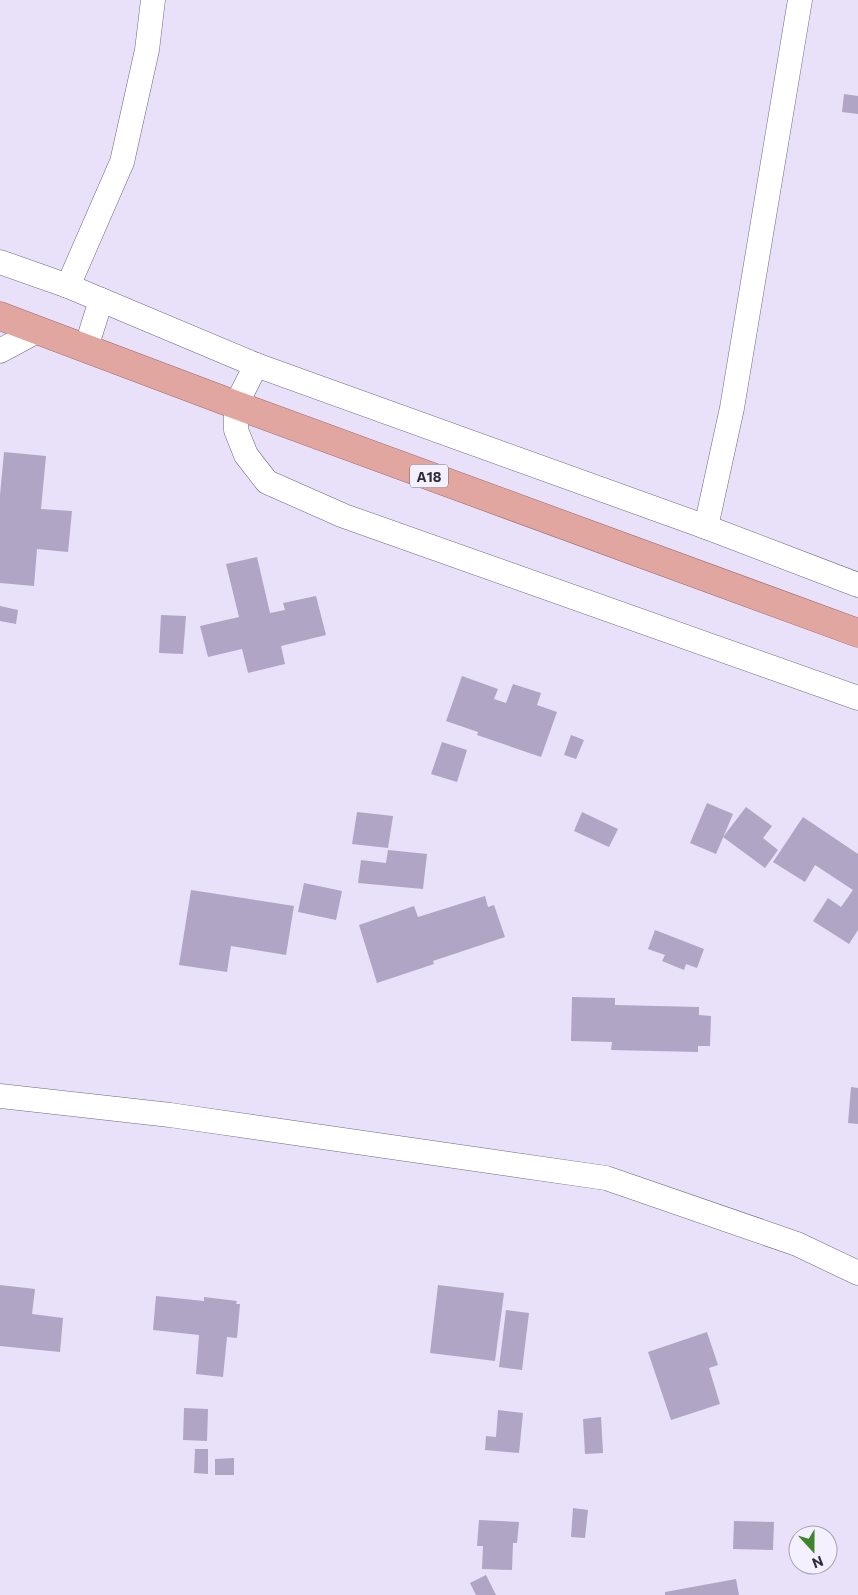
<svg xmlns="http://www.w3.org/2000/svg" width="858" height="1595" viewBox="0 0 858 1595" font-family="Commissioner,sans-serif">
  <rect width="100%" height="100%" fill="#e9e0fa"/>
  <g fill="#b0a5c5">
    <path d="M844 94 858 96V114L842 112Z"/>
    <path d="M4 452 46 456 41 509 72 511 68 552 37 549 34 586 0 583V495Z"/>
    <path d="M257 557 270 613 285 610 283 603 316 596 326 635 281 646 285 664 248 673 242 649 208 657 200 626 239 617 226 564Z"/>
    <path d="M0 606 18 610 16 624 0 621Z"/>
    <path d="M161 615 186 616 183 654 159 653Z"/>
    <path d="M462 676 498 689 494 699 506 703 513 684 541 693 537 705 557 712 541 757 477 735 478 732 446 721Z"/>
    <path d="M571 735 584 740 576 759 564 755Z"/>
    <path d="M442 742 467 750 457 782 431 774Z"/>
    <path d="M707 803 733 814 716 854 690 843Z"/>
    <path d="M746 807 772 826 763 838 778 850 765 868 723 837Z"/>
    <path d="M357 812 393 816 388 848 352 844Z"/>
    <path d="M582 812 618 829 609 847 574 831Z"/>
    <path d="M803 817 858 854V930L849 944 813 921 828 898 841 907 853 890 815 865 805 882 773 862Z"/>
    <path d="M388 850 427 854 423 889 358 883 361 860 386 863Z"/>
    <path d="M304 883 342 891 336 920 298 912Z"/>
    <path d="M191 890 294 906 286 955 231 946 227 972 179 965Z"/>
    <path d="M485 896 488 907 494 905 505 937 433 961 434 964 377 983 359 925 414 906 418 917Z"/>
    <path d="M655 930 704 949 697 968 686 964 684 970 662 961 665 955 648 949Z"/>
    <path d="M572 997 615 998V1005L699 1007V1015L711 1016 710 1046H698V1052L611 1050 612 1042 571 1041Z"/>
    <path d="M851 1087 858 1088V1124L848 1123Z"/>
    <path d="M0 1285 35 1289 32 1314 63 1318 60 1352 0 1346Z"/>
    <path d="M438 1285 504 1293 495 1361 430 1353Z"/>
    <path d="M156 1296 204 1301V1297L237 1301 236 1304H240L237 1338 227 1337 223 1377 196 1374 199 1335 153 1330Z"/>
    <path d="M506 1310 529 1313 522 1370 499 1367Z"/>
    <path d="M707 1332 718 1365 709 1368 720 1404 671 1420 648 1352Z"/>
    <path d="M184 1408 208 1409 207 1441 183 1440Z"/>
    <path d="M498 1410 523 1413 519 1453 485 1450 486 1436 496 1437Z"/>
    <path d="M601 1417 603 1453 585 1454 583 1419Z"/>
    <path d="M195 1449H208V1474L194 1473Z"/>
    <path d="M234 1458V1475H215V1459Z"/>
    <path d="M573 1508 588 1510 585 1538 571 1537Z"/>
    <path d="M479 1520 519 1522 517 1543H513L512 1570 482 1569 483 1546H477Z"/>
    <path d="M734 1521 774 1522 773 1550 733 1549Z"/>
    <path d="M486 1575 496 1595H476L470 1583Z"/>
    <path d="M736 1579 739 1595H665V1592Z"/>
  </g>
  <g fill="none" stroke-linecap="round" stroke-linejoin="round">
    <g stroke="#706683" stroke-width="25">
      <g id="minor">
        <path d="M0 262 68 286 256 365 706 527 858 585"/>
        <path d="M68 286 122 162 147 50 153 0"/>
        <path d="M86 348 101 300"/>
        <path d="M0 351 39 330"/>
        <path d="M256 365 236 405V430L246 455 267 482 344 516 858 698"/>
        <path d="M706 527 732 408 800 0"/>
        <path d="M0 1096 170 1115 606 1178 797 1244 858 1273"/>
      </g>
    </g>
    <g stroke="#9d6c6c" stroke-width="29">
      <path id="trunk" d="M0 316 236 405 858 633"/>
    </g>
    <use href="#minor" stroke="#fff" stroke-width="24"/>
    <use href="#trunk" stroke="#e0a69f" stroke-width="28"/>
  </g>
  <g text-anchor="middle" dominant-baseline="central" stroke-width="5" stroke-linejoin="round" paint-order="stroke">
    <rect fill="#f4f0fd" stroke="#6b6774" stroke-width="1" x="410" y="464.5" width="38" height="23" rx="4"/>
    <g font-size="14" font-weight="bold" fill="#302c39">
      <text x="429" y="476">A18</text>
    </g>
  </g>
  <g transform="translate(813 1550) rotate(159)"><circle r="24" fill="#f4f0fd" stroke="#a6a2af"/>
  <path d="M0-4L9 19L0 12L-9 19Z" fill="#3e852a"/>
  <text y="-8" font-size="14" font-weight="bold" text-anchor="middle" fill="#302c39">N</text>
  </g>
</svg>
